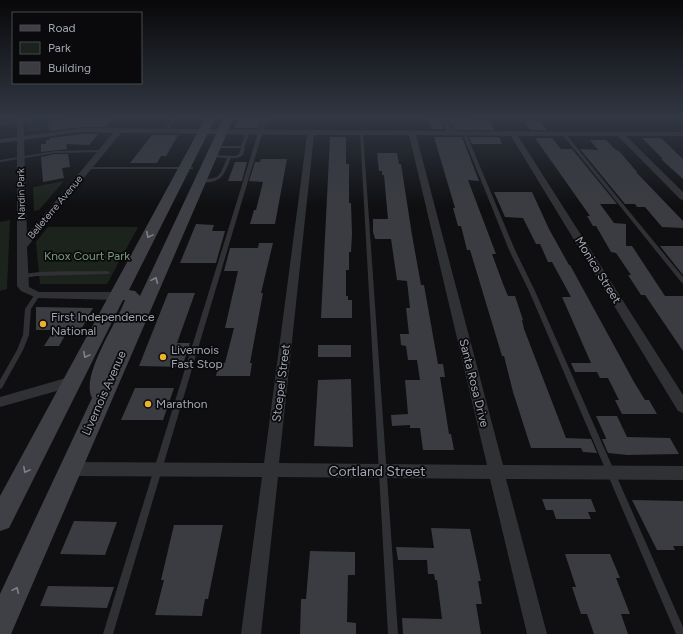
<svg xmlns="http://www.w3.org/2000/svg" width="683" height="634" viewBox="0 0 683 634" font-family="Figtree,sans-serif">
  <rect width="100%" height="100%" fill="#0f0f11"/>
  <g fill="#1c231d">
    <path d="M47 118 48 129 30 132 29 121Z"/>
    <path d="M64 181 39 210 34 211 33 187Z"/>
    <path d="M10 220 7 289 0 291V222Z"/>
    <path d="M48 227H138L107 284H40L36 242Z"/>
  </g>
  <g fill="#3b3c41">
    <path d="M239 117H261L258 128H235Z"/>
    <path d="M78 118H113L105 127H81L49 131 48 122Z"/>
    <path d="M428 119H440L444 129H431Z"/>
    <path d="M449 119 489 120 494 130H454Z"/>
    <path d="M524 121H540L547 130H530Z"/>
    <path d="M81 134H98L89 145 66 144 67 149 41 152V144H46V140H50V138Z"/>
    <path d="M152 135H178L166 156H161L157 163H130Z"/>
    <path d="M330 137H346V164H349V203H351L352 234 351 252H349V270H346V296H348V300H352V318H321Z"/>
    <path d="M434 137H462L479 181 468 180 496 254H492L503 284 508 296H515L523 320H522L524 329 566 438 591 439 597 453 583 452 581 448H531L513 392 504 356H502L470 250H467L461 226H458L453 208H455Z"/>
    <path d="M469 137H499L502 144H472Z"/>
    <path d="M535 138H552L561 149H572L617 204H600L614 223 626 224V246H632L665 296H683V351L645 295H641L628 275H631L616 253 611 252 596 226H593L587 216H590Z"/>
    <path d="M642 138H661L683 159V179L661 159H663Z"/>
    <path d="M590 140H606L616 150 619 151 637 172H636L683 221V228L662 227 645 207H637L635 204H625L580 149 598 150Z"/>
    <path d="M377 153H397L399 164H401L412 235 421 285H424L438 364H443L445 377H440L449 434H451L454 450H423L420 428H410V425L392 426 391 415 408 414 405 380H420L417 360H408L406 346 401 345 400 334H409L406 308H410L407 281 397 280 391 239H375L373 232V219H388L384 175H382V171H379Z"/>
    <path d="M55 154H68L70 167 62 168 64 178 43 182 41 157Z"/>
    <path d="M261 159H287L275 224H250L254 210H256L263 182 249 181 255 162H260Z"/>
    <path d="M235 162H247L242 181H228Z"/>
    <path d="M494 192H532L549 229 569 265H570L634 382 645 400H649L657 414H622L615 400H619L608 378H600L597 372H575L571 363H591L562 297H571L552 262H548L540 244H536L523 218 505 217Z"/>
    <path d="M196 224 214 225 212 231H225L216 263H180Z"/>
    <path d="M259 243H273L261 293H263L250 363H252L250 376H216L219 363H225L234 328H225L238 271H224L230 248H258Z"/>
    <path d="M660 246H683V275Z"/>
    <path d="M168 293H195L177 343H190L182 367 139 366Z"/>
    <path d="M36 307 93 308 82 328 78 330H68L59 346H44L54 330H36Z"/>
    <rect x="318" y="345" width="33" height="12"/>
    <path d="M351 379 353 447 314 446 318 380Z"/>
    <path d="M135 388H174L163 420H121Z"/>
    <path d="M596 416H617L627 437 670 438 679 454 628 455 608 453 602 439H606V438Z"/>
    <path d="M542 499H591L596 512H588L591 519H556L553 510H546Z"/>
    <path d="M632 500 683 501V546H673L675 550H657Z"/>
    <path d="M74 521 117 522 105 555 60 554Z"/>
    <path d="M174 525H223L208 599H205L202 616 155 615 164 580H161Z"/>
    <path d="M431 528 470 529 481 581H478L482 604H476L481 634H403L402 618 442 619 437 580H435L434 574H428L427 560H398L396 547 434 548Z"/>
    <path d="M310 551 355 552V575H348L347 622 356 623V634H300L301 599H306Z"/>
    <path d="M565 554H610L620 578H616L630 614H621L628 634H594L587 614H581L572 587H576Z"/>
    <path d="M48 586 114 587 107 608 40 606Z"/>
  </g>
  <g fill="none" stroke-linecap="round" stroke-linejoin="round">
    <g fill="#303135" fill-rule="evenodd">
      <path d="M37 117H46L0 125V123Z"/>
      <path d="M173 117H177L167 132H165L164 131Z"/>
      <path d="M263 117H267L113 634H103Z"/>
      <path d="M247 131 250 132 244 147 245 148 243 155 237 158H231C223 177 221 184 198 182V180C221 177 218 180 227 158L211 157H210V155L236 156 239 154 241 148H214V146H241Z"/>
      <path d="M360 132 363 133 398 634H388Z"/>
      <path d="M463 132 466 133 515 250 535 291 683 627V634H676L529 291 509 250 462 133Z"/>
      <path d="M562 132H564L683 277V283L681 282 562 134Z"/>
      <path d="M102 150 104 151 103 152 55 153 0 162V160L55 151Z"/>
      <path d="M87 167H192L194 168 192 169H88L86 168Z"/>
      <path d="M107 271 110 273 109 274 37 276 23 278 20 276C31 269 91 272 107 271Z"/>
      <path d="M37 293 40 295 31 309 29 335 23 350 2 388 0 389V380L17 350 23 335 25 309 35 294Z"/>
    </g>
    <g fill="#303135" fill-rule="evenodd">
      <path d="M17 117H23L24 136 81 128 446 131 441 117H447L453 131 683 132V136H626L683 192V200L680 199 618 136H518L683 395V413L678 411 511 136 416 135 503 465 683 466V480L506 479 547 634H527L490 479 278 477 261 634H241L262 477 71 476 65 474 63 469 65 464 71 462 264 463 307 135 121 133 27 247 29 287 39 292H117L121 294 123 296 121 298 117 300 37 298 21 291 17 286V141L0 143V139L17 137ZM81 132 113 133 27 235 24 140ZM314 135H409L487 465 279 463Z"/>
      <path d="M73 376 78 377 80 381 78 385 0 407V397Z"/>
    </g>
    <path fill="#3e4045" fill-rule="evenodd" d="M206 117H216L129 290 135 291 140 296 224 117H234L11 634H0V594L92 398C80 376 117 323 125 300H123L9 528 0 531V496Z"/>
  </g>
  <defs><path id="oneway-chevron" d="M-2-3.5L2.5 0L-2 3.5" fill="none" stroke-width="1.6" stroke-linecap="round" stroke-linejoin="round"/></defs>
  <g stroke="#7e828b">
    <use href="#oneway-chevron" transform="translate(149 235) rotate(118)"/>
    <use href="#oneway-chevron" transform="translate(155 280) rotate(-66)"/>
    <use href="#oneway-chevron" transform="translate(86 355) rotate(118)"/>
    <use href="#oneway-chevron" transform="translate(26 470) rotate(118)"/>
    <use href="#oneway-chevron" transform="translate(16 590) rotate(-66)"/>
  </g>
  <linearGradient id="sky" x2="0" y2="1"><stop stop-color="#080809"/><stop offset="0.57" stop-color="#313743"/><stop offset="1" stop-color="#313743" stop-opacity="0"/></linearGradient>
  <rect width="683" height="206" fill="url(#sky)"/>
  <g fill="#ecb22c" stroke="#0a0a0c" stroke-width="1.5">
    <circle cx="43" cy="324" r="4"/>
    <circle cx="163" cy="357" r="4"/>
    <circle cx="148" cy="404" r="4"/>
  </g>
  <g text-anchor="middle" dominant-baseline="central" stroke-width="3.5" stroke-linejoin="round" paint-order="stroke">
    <g font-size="10" fill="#a1a5b1" stroke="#0a0a0c">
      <text transform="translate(21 194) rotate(-91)">Nardin Park</text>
      <text transform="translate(55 207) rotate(-50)">Belleterre Avenue</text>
    </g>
    <g font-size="12" fill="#789c7b" stroke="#0a0a0c">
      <text x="87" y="256">Knox Court Park</text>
    </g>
    <g font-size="12" fill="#a1a5b1" stroke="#0a0a0c">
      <text transform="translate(598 270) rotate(58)">Monica Street</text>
      <text transform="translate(281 383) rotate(-83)">Stoepel Street</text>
      <text transform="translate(474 383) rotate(76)">Santa Rosa Drive</text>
      <text transform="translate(104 393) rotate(-66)">Livernois Avenue</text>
    </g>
    <g font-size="12" fill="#a1a5b1" stroke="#0a0a0c" text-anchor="start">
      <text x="51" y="317">First Independence<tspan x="51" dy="14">National</tspan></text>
      <text x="171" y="350">Livernois<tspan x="171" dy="14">Fast Stop</tspan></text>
      <text x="156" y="404">Marathon</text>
    </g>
    <g font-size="14" fill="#a1a5b1" stroke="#0a0a0c">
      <text x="377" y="471">Cortland Street</text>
    </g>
  </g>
  <rect x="12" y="12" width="130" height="72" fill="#0a0a0c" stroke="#46484e"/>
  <rect x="20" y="25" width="20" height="6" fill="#3e4045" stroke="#46484e"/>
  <text x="48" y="32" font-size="12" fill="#a1a5b1">Road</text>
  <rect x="20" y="42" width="20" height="12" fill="#1c231d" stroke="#46484e"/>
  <text x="48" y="52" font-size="12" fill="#a1a5b1">Park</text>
  <rect x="20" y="62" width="20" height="12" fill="#3b3c41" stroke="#46484e"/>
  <text x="48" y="72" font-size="12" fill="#a1a5b1">Building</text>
</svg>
